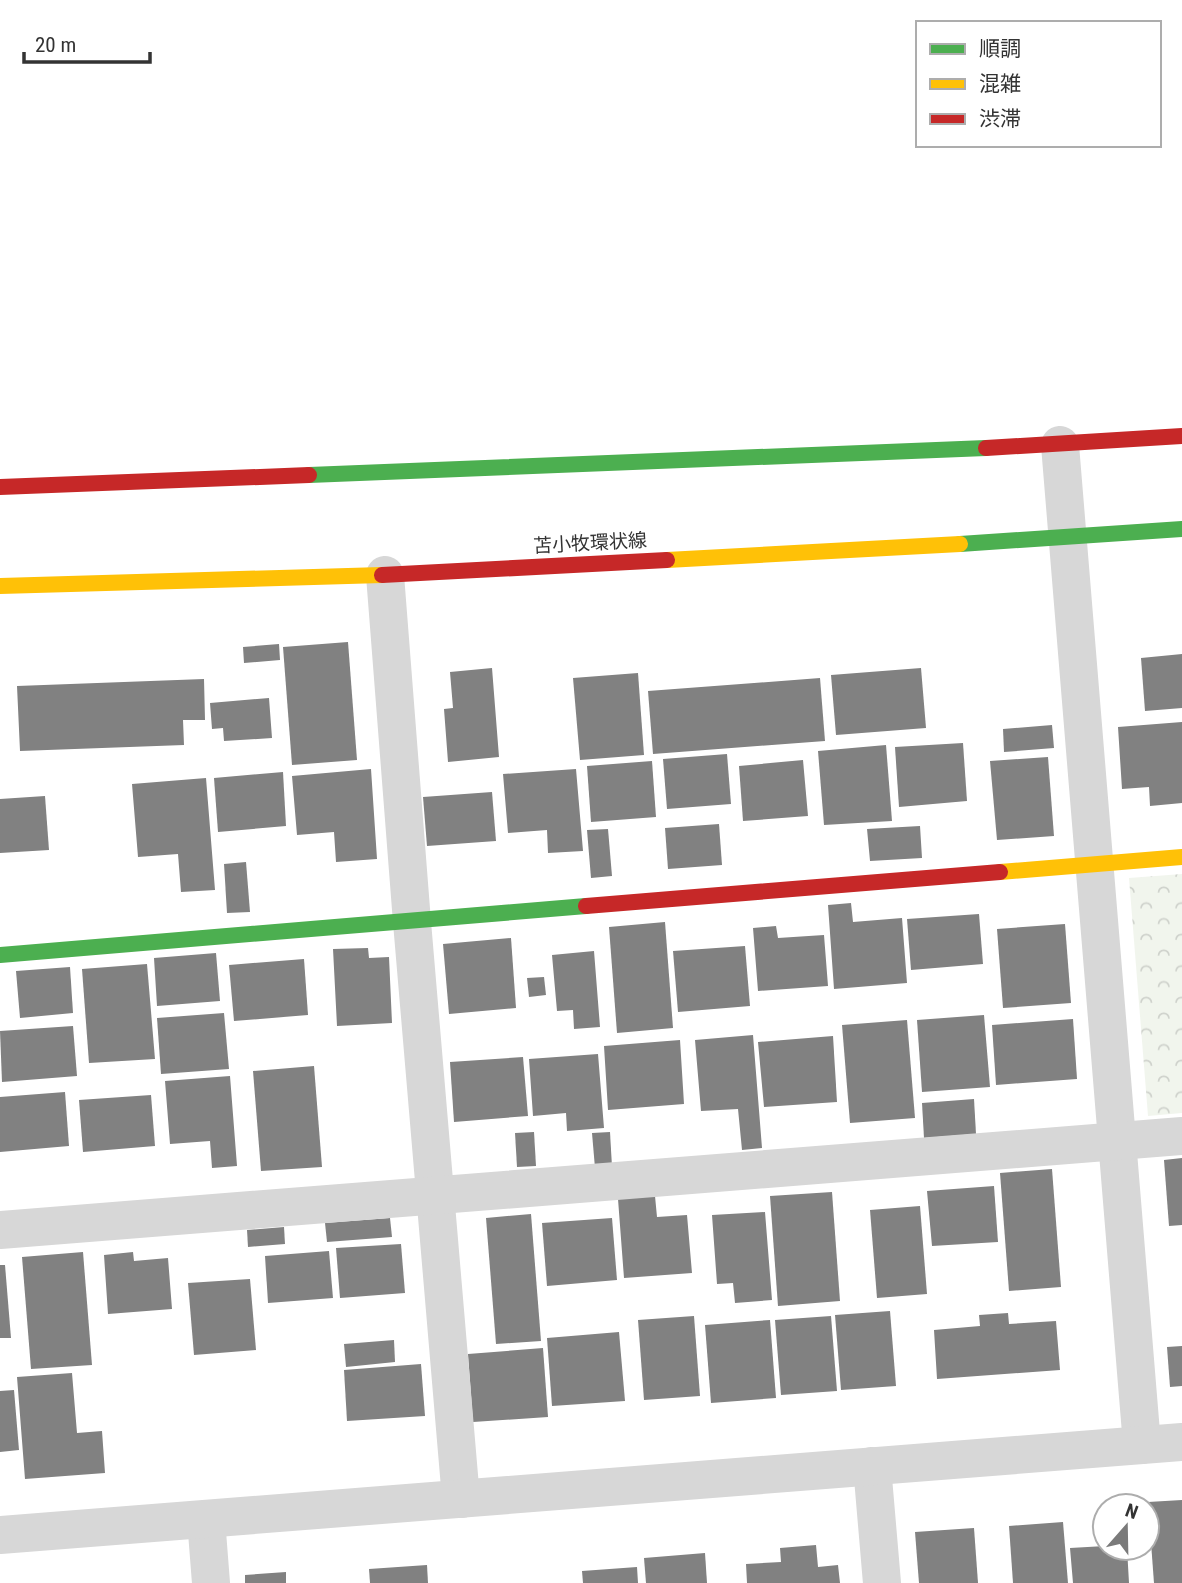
<svg xmlns="http://www.w3.org/2000/svg" width="1182" height="1583" viewBox="0 0 1182 1583" font-family="'Roboto Condensed','Noto Sans JP',sans-serif">
  <defs>
    <pattern id="park-crowns" width="20" height="18" patternUnits="userSpaceOnUse" patternTransform="scale(1.75)"><rect width="20" height="18" fill="#f1f5ed"/><path d="M2 6a3 3 0 1 1 6 0M12 15a3 3 0 1 1 6 0" fill="none" stroke="#cfd2cc"/></pattern>
  </defs>
  <rect width="100%" height="100%" fill="#fff"/>
  <path fill="url(#park-crowns)" d="M1182 874V1113L1148 1116 1129 878Z"/>
  <g fill="#818181">
    <path d="M348 642 357 760 292 765 283 647Z"/>
    <path d="M279 644 280 660 244 663 243 647Z"/>
    <path d="M1182 654V708L1145 711 1141 658Z"/>
    <path d="M492 668 499 757 448 762 444 709 453 708 450 672Z"/>
    <path d="M921 668 926 728 836 735 831 675Z"/>
    <path d="M638 673 644 755 580 760 573 678Z"/>
    <path d="M820 678 825 741 653 754 648 691Z"/>
    <path d="M204 679 205 720H183L184 745 20 751 17 686Z"/>
    <path d="M269 698 272 738 224 741 223 728 212 729 210 703Z"/>
    <path d="M1182 722V803L1150 806 1149 787 1122 789 1118 727Z"/>
    <path d="M1052 725 1054 748 1004 752 1003 729Z"/>
    <path d="M963 743 967 801 899 807 895 747Z"/>
    <path d="M886 745 892 821 824 825 818 751Z"/>
    <path d="M727 754 731 804 667 809 663 759Z"/>
    <path d="M1048 757 1054 836 997 840 990 761Z"/>
    <path d="M803 760 808 816 743 821 739 766Z"/>
    <path d="M652 761 656 817 591 822 587 766Z"/>
    <path d="M371 769 377 859 336 862 334 832 297 835 292 776Z"/>
    <path d="M576 769 583 851 548 853 547 830 508 833 503 774Z"/>
    <path d="M283 772 286 826 218 832 214 778Z"/>
    <path d="M206 778 215 890 181 892 178 854 138 857 132 784Z"/>
    <path d="M492 792 496 841 427 846 423 797Z"/>
    <path d="M45 796 49 850 0 853V799Z"/>
    <path d="M719 824 722 865 668 869 665 828Z"/>
    <path d="M920 826 922 858 870 861 867 829Z"/>
    <path d="M608 829 612 876 591 878 587 830Z"/>
    <path d="M246 862 250 912 227 913 224 864Z"/>
    <path d="M851 903 853 922 902 918 907 983 834 989 828 905Z"/>
    <path d="M979 914 983 964 911 970 907 919Z"/>
    <path d="M665 922 673 1028 617 1033 609 927Z"/>
    <path d="M1065 924 1071 1003 1003 1008 997 929Z"/>
    <path d="M776 926 778 938 824 935 828 986 758 991 753 928Z"/>
    <path d="M511 938 516 1008 449 1014 443 944Z"/>
    <path d="M745 946 750 1006 678 1012 673 951Z"/>
    <path d="M368 948 369 958 389 957 392 1023 337 1026 333 949Z"/>
    <path d="M594 951 600 1027 574 1029 573 1010 557 1011 552 955Z"/>
    <path d="M216 953 220 1001 157 1006 154 958Z"/>
    <path d="M304 959 308 1015 234 1021 229 965Z"/>
    <path d="M147 964 155 1059 89 1063 82 969Z"/>
    <path d="M70 967 73 1013 20 1018 16 971Z"/>
    <path d="M544 977 546 995 529 997 527 978Z"/>
    <path d="M224 1013 229 1069 161 1074 157 1018Z"/>
    <path d="M984 1015 990 1087 922 1092 917 1020Z"/>
    <path d="M1073 1019 1077 1079 996 1085 992 1025Z"/>
    <path d="M907 1020 915 1118 850 1123 842 1025Z"/>
    <path d="M73 1026 77 1076 2 1082 0 1031Z"/>
    <path d="M753 1035 762 1148 742 1150 738 1109 701 1111 695 1040Z"/>
    <path d="M833 1036 837 1102 764 1107 758 1042Z"/>
    <path d="M680 1040 684 1104 608 1110 604 1046Z"/>
    <path d="M598 1054 604 1128 567 1131 566 1113 533 1116 529 1059Z"/>
    <path d="M523 1057 528 1116 454 1122 450 1062Z"/>
    <path d="M314 1066 322 1167 261 1171 253 1071Z"/>
    <path d="M230 1076 237 1166 212 1168 210 1141 170 1144 165 1081Z"/>
    <path d="M65 1092 69 1146 0 1152V1097Z"/>
    <path d="M151 1095 155 1146 83 1152 79 1100Z"/>
    <path d="M974 1099 976 1134 924 1138 922 1103Z"/>
    <path d="M534 1132 536 1166 517 1167 515 1133Z"/>
    <path d="M610 1132 612 1167 595 1168 592 1133Z"/>
    <path d="M1182 1158V1225L1169 1226 1164 1160Z"/>
    <path d="M1052 1169 1061 1287 1009 1291 1000 1173Z"/>
    <path d="M994 1186 998 1242 932 1246 927 1191Z"/>
    <path d="M832 1192 840 1301 778 1306 770 1196Z"/>
    <path d="M655 1196 657 1217 687 1215 692 1273 624 1278 618 1199Z"/>
    <path d="M920 1206 927 1294 877 1298 870 1210Z"/>
    <path d="M765 1212 772 1300 735 1303 733 1283 717 1284 712 1215Z"/>
    <path d="M531 1214 541 1341 496 1344 486 1218Z"/>
    <path d="M390 1218 392 1237 327 1242 325 1223Z"/>
    <path d="M612 1218 617 1280 547 1286 542 1223Z"/>
    <path d="M284 1227 285 1244 248 1247 247 1230Z"/>
    <path d="M401 1244 405 1293 340 1298 336 1248Z"/>
    <path d="M329 1251 333 1298 268 1303 265 1256Z"/>
    <path d="M83 1252 92 1365 31 1369 22 1257Z"/>
    <path d="M133 1252 134 1261 168 1258 172 1309 108 1314 104 1255Z"/>
    <path d="M0 1265H5L11 1338H0Z"/>
    <path d="M250 1279 256 1350 194 1355 188 1283Z"/>
    <path d="M890 1311 896 1386 841 1390 835 1315Z"/>
    <path d="M1008 1313 1009 1324 1056 1321 1060 1370 937 1379 934 1330 980 1326 979 1315Z"/>
    <path d="M694 1316 700 1396 644 1400 638 1320Z"/>
    <path d="M831 1316 837 1391 781 1395 775 1320Z"/>
    <path d="M770 1320 776 1398 711 1403 705 1325Z"/>
    <path d="M619 1332 625 1401 552 1406 547 1338Z"/>
    <path d="M394 1340 395 1362 346 1367 344 1344Z"/>
    <path d="M1182 1346V1386L1170 1387 1167 1347Z"/>
    <path d="M543 1348 548 1417 473 1422 468 1354Z"/>
    <path d="M421 1364 425 1416 347 1421 344 1370Z"/>
    <path d="M72 1373 77 1433 102 1431 105 1473 25 1479 17 1377Z"/>
    <path d="M14 1390 19 1450 0 1452V1391Z"/>
    <path d="M1182 1500V1583H1154L1148 1502Z"/>
    <path d="M1063 1522 1068 1583H1013L1009 1526Z"/>
    <path d="M974 1528 978 1583H919L915 1532Z"/>
    <path d="M816 1545 818 1567 838 1565 840 1583H747L746 1564 781 1562 780 1548Z"/>
    <path d="M1105 1546V1548H1127L1129 1583H1073L1070 1548Z"/>
    <path d="M705 1553 707 1583H646L644 1558Z"/>
    <path d="M427 1565 428 1583H370L369 1569Z"/>
    <path d="M637 1567 638 1583H583L582 1571Z"/>
    <path d="M286 1572V1583H245V1575Z"/>
  </g>
  <g fill="none" stroke-linecap="round" stroke-linejoin="round">
    <g stroke="#d7d7d7" stroke-width="38">
      <path d="M1060 445 1142 1445"/>
      <path d="M385 575 412 922 461 1499"/>
      <path d="M0 1230 1182 1136"/>
      <path d="M872 1466 882 1583"/>
      <path d="M206 1519 211 1583"/>
      <path d="M0 1535 1182 1442"/>
    </g>
    <g stroke="#4caf50" stroke-width="16">
      <path d="M309 475 986 448"/>
      <path d="M960 544 1182 529"/>
      <path d="M0 955 586 906"/>
    </g>
    <g stroke="#ffc107" stroke-width="16">
      <path d="M667 560 960 544"/>
      <path d="M0 586 382 575"/>
      <path d="M1000 872 1182 857"/>
    </g>
    <g stroke="#c62828" stroke-width="16">
      <path d="M986 448 1182 436"/>
      <path d="M0 487 309 475"/>
      <path d="M382 575 667 560"/>
      <path d="M586 906 1000 872"/>
    </g>
  </g>
  <g text-anchor="middle" dominant-baseline="central" stroke-width="7" stroke-linejoin="round" paint-order="stroke">
    <g font-size="19" fill="#333" stroke="#fff">
      <text transform="translate(590 543) rotate(-3)">苫小牧環状線</text>
    </g>
  </g>
  <rect x="916" y="21" width="245" height="126" fill="#ffffff" stroke="#adadad" stroke-width="2"/>
  <rect x="930" y="44" width="35" height="10" fill="#4caf50" stroke="#adadad" stroke-width="2"/>
  <text x="979" y="56" font-size="21" fill="#333333">順調</text>
  <rect x="930" y="79" width="35" height="10" fill="#ffc107" stroke="#adadad" stroke-width="2"/>
  <text x="979" y="91" font-size="21" fill="#333333">混雑</text>
  <rect x="930" y="114" width="35" height="10" fill="#c62828" stroke="#adadad" stroke-width="2"/>
  <text x="979" y="126" font-size="21" fill="#333333">渋滞</text>
  <g transform="translate(1126 1527) rotate(20)"><circle r="33" fill="#ffffff" stroke="#adadad" stroke-width="2"/>
  <path d="M0-5L12 26L0 18L-12 26Z" fill="#7a7a7a"/>
  <text y="-10" font-size="19" font-weight="bold" text-anchor="middle" fill="#333333">N</text>
  </g>
  <path d="M24 52v10h126v-10" fill="none" stroke="#333333" stroke-width="3.5"/>
  <text x="35" y="52" font-size="21" fill="#333333" stroke="#ffffff" stroke-width="5" paint-order="stroke">20 m</text>
</svg>
